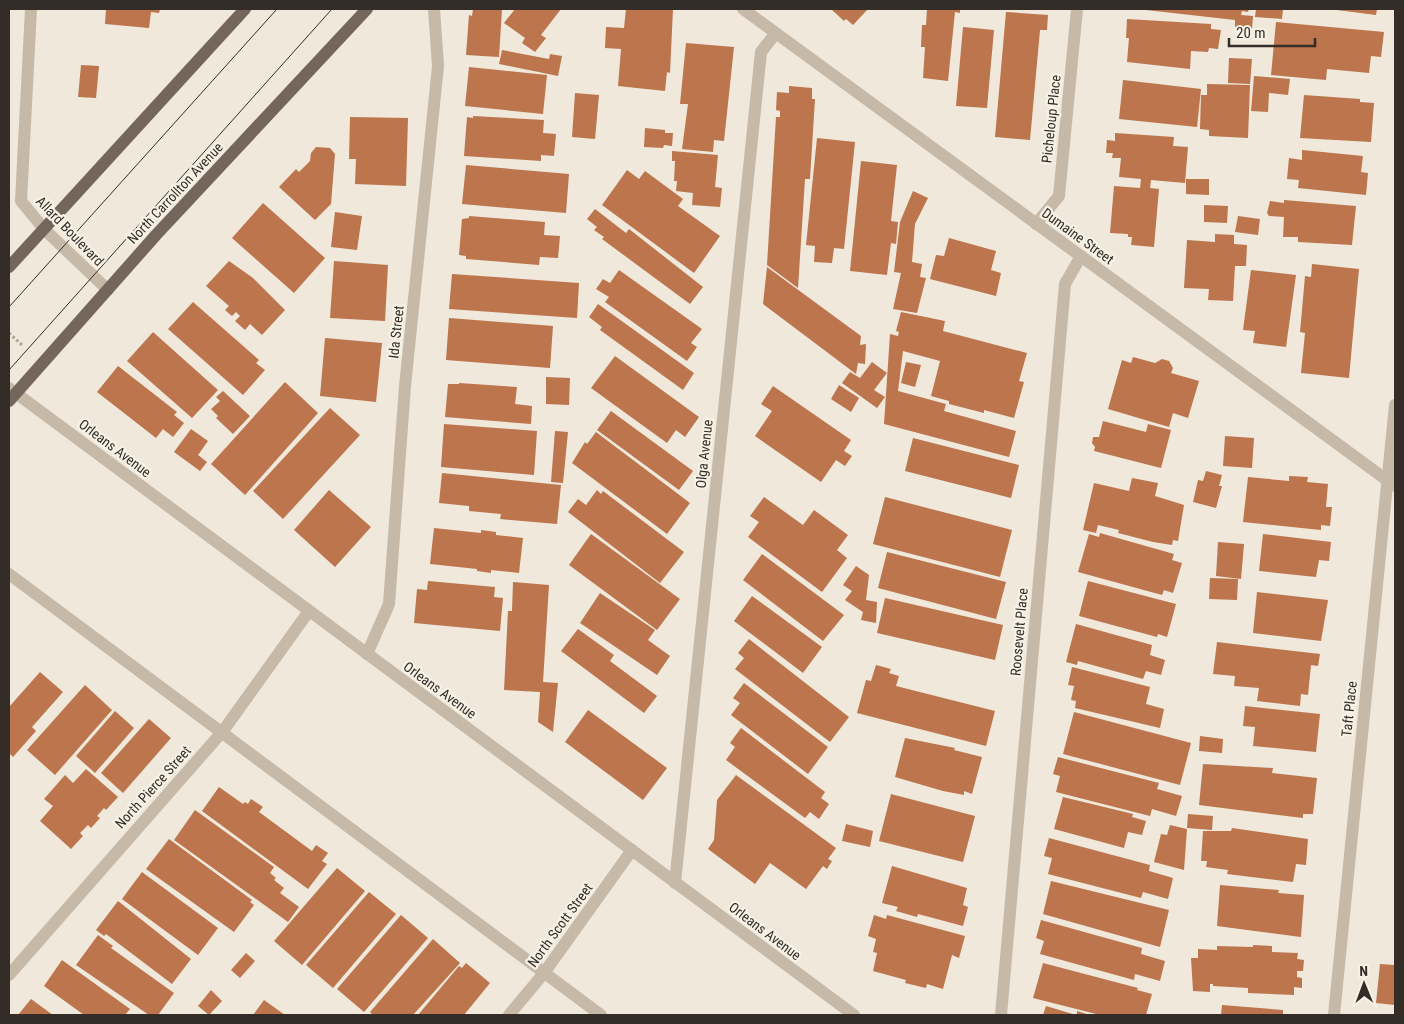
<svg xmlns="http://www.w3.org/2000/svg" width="1404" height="1024" viewBox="0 0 1404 1024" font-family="'Roboto Condensed',sans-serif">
  <rect width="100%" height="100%" fill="#efe8db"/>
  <g fill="#bc754c">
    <path d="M106 9H160L159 13 151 12 149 28 105 24Z"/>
    <path d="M473 9H502L499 57 466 55 469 15 472 16Z"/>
    <path d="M515 9H561L541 35 546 38 535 52 522 43 525 38 504 23Z"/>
    <path d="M626 9H673L670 73 667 72 665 91 618 86 621 49 605 48 606 27 624 28Z"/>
    <path d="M831 9H868L853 25 846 19 844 21Z"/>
    <path d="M927 9H960V13L955 12 948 81 923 78 925 47H921L922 25H926Z"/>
    <path d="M1137 9H1249L1248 12 1242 11 1241 15 1253 16 1252 29 1235 27V20Z"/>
    <path d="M1256 9H1283L1282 19 1255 17Z"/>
    <path d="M1329 9H1377L1376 15Z"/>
    <path d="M1006 12 1048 15 1047 30H1040L1030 140 995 137Z"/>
    <path d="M1127 19 1211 24V29L1221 30 1218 49 1209 48 1208 52 1191 51 1190 69 1127 62 1129 38H1126Z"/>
    <path d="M1276 22 1384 32 1381 57 1371 56 1369 73 1327 69 1326 80 1271 75Z"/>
    <path d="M963 27 994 30 987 108 956 106Z"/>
    <path d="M686 43 734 47 724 141 714 140 713 152 682 149 688 104H680Z"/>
    <path d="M502 50 549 59 550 54 562 56 558 76 499 64Z"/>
    <path d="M1229 58 1252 59 1250 84 1228 83Z"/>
    <path d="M81 65 99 66 96 98 78 97Z"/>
    <path d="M469 67 547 75 543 114 465 106Z"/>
    <path d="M1254 76 1290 79 1288 95 1269 93 1268 112 1251 111Z"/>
    <path d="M1123 80 1201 89 1197 127 1119 119Z"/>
    <path d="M1207 84 1250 85 1248 138 1209 136V130L1200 129 1201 95H1207Z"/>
    <path d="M789 86 812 88V99H815L810 179H805L798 288 767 265 776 117H780V111L776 110 777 92 789 93Z"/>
    <path d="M575 93 599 95 595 139 572 137Z"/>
    <path d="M1304 95 1360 99V102L1374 103 1371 142 1300 138Z"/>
    <path d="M473 116 544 120 543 133 556 134 554 156 541 155V161L464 156 467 117 473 118Z"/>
    <path d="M350 117 408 118 406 186 355 184 356 159H349Z"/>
    <path d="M645 128 665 130V133H673L672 146 664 145 663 148 644 147Z"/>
    <path d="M1115 133 1174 137 1173 146 1188 147 1185 183 1151 180 1150 188 1159 189 1154 247 1131 245 1132 237H1128V234L1110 233 1114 186 1140 188 1141 179 1119 177 1121 158H1112L1113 153H1106L1107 140 1115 141Z"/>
    <path d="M817 138 855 142 844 249 834 248 832 263 814 262 815 246 806 245Z"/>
    <path d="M316 147 330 148 335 154 331 204 315 220 279 187 296 169 299 172 310 161 311 153Z"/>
    <path d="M1302 150 1363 156 1361 172 1368 173 1366 195 1298 188 1299 180 1287 179 1289 158 1302 160Z"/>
    <path d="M672 151 718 155 715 187 722 188 720 207 692 205 693 193 676 191 677 181H674L675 161H672Z"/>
    <path d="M861 161 897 165 891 221 898 222 896 244 891 243 887 275 850 271Z"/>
    <path d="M466 165 569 174 566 213 462 204Z"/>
    <path d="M627 170 639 179 645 171 683 199 678 206 720 236 694 273 602 205Z"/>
    <path d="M1186 179H1209V195L1186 194Z"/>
    <path d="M913 191 928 198 915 224 912 262 922 264 920 277 926 278 917 313 893 309 901 273 894 272 900 222Z"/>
    <path d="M1284 200 1356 206 1352 245 1298 242V237H1283L1284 217 1269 216 1267 213 1270 201 1284 203Z"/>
    <path d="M263 203 325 258 294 293 232 238Z"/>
    <path d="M1204 205 1228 206 1227 223 1204 222Z"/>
    <path d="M595 209 626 233 629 229 703 287 690 304 602 239 604 237 594 230 597 227 587 219Z"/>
    <path d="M335 212 362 216 357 250 331 247Z"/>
    <path d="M469 216 545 222 544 235 560 236 558 258 540 257 539 265 466 259V256L459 255 462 219 469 218Z"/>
    <path d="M1238 216 1260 219 1258 235 1235 232Z"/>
    <path d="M1215 234 1234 235V244L1247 245 1246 266H1235L1233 301 1208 300 1209 289 1184 288 1187 240 1215 242Z"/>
    <path d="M949 238 996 251 991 270 1001 273 996 296 930 279 936 255 944 256Z"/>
    <path d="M229 261 253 278 285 310 262 335 250 324 245 330 235 321 240 316 236 312 232 316 225 310 229 306 206 286Z"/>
    <path d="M334 261 388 265 385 321 330 318Z"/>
    <path d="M1312 264 1359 269 1349 378 1301 373 1305 333 1300 332 1305 276 1311 277Z"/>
    <path d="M767 267 861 336 860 345 866 344 865 364 858 363 856 374 763 304Z"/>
    <path d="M619 270 702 329 691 343 697 347 687 361 605 302 609 297 596 289 603 279 610 283Z"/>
    <path d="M1251 270 1296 275 1286 347 1253 343 1255 331 1243 330Z"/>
    <path d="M452 274 579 283 577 318 449 309Z"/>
    <path d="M193 302 259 360 256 363 265 370 243 395 168 329Z"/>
    <path d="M598 304 694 373 683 390 600 330 602 327 589 317Z"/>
    <path d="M901 312 945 321 943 331 1027 353 1019 381 1024 382 1014 418 984 410V413L949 404V401L931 396 940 361 903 351 898 391 946 404 944 411 1016 431 1009 457 884 424 890 334 898 336 899 332 896 331Z"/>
    <path d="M449 318 553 326 550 368 446 360Z"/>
    <path d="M153 332 218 390 192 418 127 361Z"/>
    <path d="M325 338 382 343 376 402 320 396Z"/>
    <path d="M615 356 699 417 685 437 676 430 667 443 591 388Z"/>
    <path d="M1133 357 1155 363 1162 359 1169 361 1173 368 1171 373 1199 381 1188 418 1173 413 1169 427 1108 409 1122 360 1131 363Z"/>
    <path d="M872 362 887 373 874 390 885 397 877 408 842 383 850 372 860 378Z"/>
    <path d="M906 362 921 365 915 387 901 383Z"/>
    <path d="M118 366 177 412 174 415 184 423 173 437 163 429 156 438 97 392Z"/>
    <path d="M546 377 570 378 569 405 546 404Z"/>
    <path d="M285 382 318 413 245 495 211 464Z"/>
    <path d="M459 383 517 387 515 404 532 406 531 424 445 417 448 384H459Z"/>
    <path d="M839 385 859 398 851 412 831 399Z"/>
    <path d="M773 386 851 440 844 451 852 456 845 466 836 460 821 482 755 436 772 411 761 404Z"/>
    <path d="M223 391 250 416 233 434 216 418 218 416 211 409 220 401 216 397Z"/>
    <path d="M330 408 360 435 283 519 253 491Z"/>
    <path d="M611 411 693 471 679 490 597 430Z"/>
    <path d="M1103 421 1146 432 1148 424 1171 430 1161 468 1094 451 1095 447 1092 443 1093 437H1099Z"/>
    <path d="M444 424 537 431 534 475 441 467Z"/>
    <path d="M191 429 208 441 198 455 207 462 200 471 174 452Z"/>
    <path d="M555 431 568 432 563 483 551 482Z"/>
    <path d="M596 432 690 503 667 534 572 463 585 442 587 444Z"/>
    <path d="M1225 436 1254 438 1252 468 1223 466Z"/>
    <path d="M913 438 1019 465 1011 498 905 471Z"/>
    <path d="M1206 471 1222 475 1219 486H1222L1216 508 1193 502 1198 480 1203 481Z"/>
    <path d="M442 473 561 485 557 524 500 519 501 514 469 511V506L439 503Z"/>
    <path d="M1289 476 1308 477 1307 482 1328 484 1326 507H1332L1330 526 1321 525V530L1243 522 1248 477 1289 481Z"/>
    <path d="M1132 478 1158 483 1155 496 1184 505 1178 541 1173 540 1172 545 1153 542 1118 533 1119 530 1098 525 1096 533 1083 530 1094 483 1129 491Z"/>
    <path d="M329 490 371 527 335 567 294 530Z"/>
    <path d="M597 490 601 494 603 491 684 552 660 583 568 512 578 499 586 505Z"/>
    <path d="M764 497 803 525 814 510 848 535 837 550 847 558 822 592 748 537 759 522 750 516Z"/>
    <path d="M885 497 1012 530 1000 577 873 544Z"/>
    <path d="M434 528 481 533V530L496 532V535L523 538 519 573 491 570V573L477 571V569L430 564Z"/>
    <path d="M1100 533 1174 554 1172 560 1182 563 1173 593 1164 590 1162 595 1078 572 1089 534 1099 537Z"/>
    <path d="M591 534 680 599 657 630 569 565Z"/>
    <path d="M1263 534 1331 542 1329 561 1319 560 1316 577 1259 571Z"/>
    <path d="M1218 542 1244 544 1241 579 1216 576Z"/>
    <path d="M887 552 1006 582 996 619 878 588Z"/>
    <path d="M762 554 844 615 823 641 743 580Z"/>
    <path d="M856 566 869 575 866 600 877 602 876 623 861 620 863 612 845 600 852 591 843 585Z"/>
    <path d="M1210 578 1238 579 1237 600 1209 599Z"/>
    <path d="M428 581 495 587 494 597 503 598 500 631 414 623 417 589 427 590Z"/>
    <path d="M1088 581 1176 604 1167 637 1158 634 1157 637 1079 616Z"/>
    <path d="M513 582 549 585 543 682 558 683 553 732 538 722 540 692 504 690 508 611H512Z"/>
    <path d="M1257 592 1328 600 1321 641 1253 633Z"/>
    <path d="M600 593 655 630 648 640 670 656 657 675 580 623Z"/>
    <path d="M752 596 822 647 803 673 734 621Z"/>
    <path d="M885 598 1003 625 995 660 877 633Z"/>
    <path d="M1076 624 1152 645 1150 655 1165 660 1161 675 1146 671 1143 679 1078 661 1077 665 1066 662Z"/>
    <path d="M578 629 614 655 610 661 657 696 644 713 561 651Z"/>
    <path d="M749 639 849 717 830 742 735 669 744 658 738 653Z"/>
    <path d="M1217 642 1320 654 1318 666 1311 665 1308 695 1301 694 1300 706 1257 701 1259 688 1234 686 1235 676 1213 674Z"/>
    <path d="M876 665 891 669 889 673 899 676 896 686 995 711 986 746 857 713 866 680 871 681Z"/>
    <path d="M1072 667 1150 687 1146 704 1164 709 1160 728 1075 708 1076 701 1071 700 1074 686 1068 685Z"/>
    <path d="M40 672 63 692 32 727 36 731 13 757 9 753V707Z"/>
    <path d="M744 683 828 747 808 774 731 715 740 703 733 698Z"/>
    <path d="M85 685 112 710 55 775 27 750Z"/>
    <path d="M1245 706 1320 714 1316 752 1253 746 1255 727 1243 726Z"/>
    <path d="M588 710 667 768 643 800 565 742Z"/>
    <path d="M115 711 134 728 95 773 76 756Z"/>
    <path d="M1074 712 1191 743 1180 785 1063 754Z"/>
    <path d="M149 719 171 738 123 793 101 773Z"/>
    <path d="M741 728 825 792 821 798 829 804 819 819 810 812 805 818 726 760 735 747 730 743Z"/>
    <path d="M1200 736 1223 739 1222 753 1199 751Z"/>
    <path d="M905 738 955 748 954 750 982 757 972 794 964 791V795L943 791 895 777Z"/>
    <path d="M1058 757 1159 783 1157 789 1182 796 1176 816 1152 809 1150 816 1056 792 1060 776 1053 774Z"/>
    <path d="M1203 764 1273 768 1272 773 1317 778 1313 814H1303V818L1199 805Z"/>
    <path d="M86 769 118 797 106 810 104 808 97 816 100 818 91 828 88 825 80 833 83 836 71 849 40 821 53 806 44 799 65 775 73 783Z"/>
    <path d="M736 775 836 848 828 859 832 861 827 869 823 866 806 889 770 863 755 884 708 849 714 840 717 800Z"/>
    <path d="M219 787 243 804 245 802 248 804 251 799 263 807 259 812 312 851 316 845 328 853 322 861 327 864 308 889 202 811Z"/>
    <path d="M891 794 975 816 963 862 879 841Z"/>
    <path d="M1063 797 1133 814 1132 817 1146 821 1142 835 1128 832 1124 848 1054 829Z"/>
    <path d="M195 810 274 867 270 873 276 878 274 880 284 888 280 893 299 907 288 922 174 840Z"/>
    <path d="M1188 814 1213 816 1212 830 1187 828Z"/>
    <path d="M846 824 873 831 870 847 842 841Z"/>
    <path d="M1170 825 1187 829 1184 870 1154 862 1161 834 1167 835Z"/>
    <path d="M1232 828 1308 839 1306 865 1296 864 1293 882 1227 874 1228 870 1206 867 1207 861H1201L1203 831H1231Z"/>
    <path d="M1049 838 1150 865 1149 871 1173 878 1168 899 1143 892 1141 898 1048 874 1052 858 1044 856Z"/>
    <path d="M169 839 252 900 250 902 254 905 234 932 146 869Z"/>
    <path d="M892 866 967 888 963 905 968 907 963 926 918 914 917 917 896 911 898 907 882 903Z"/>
    <path d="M337 868 365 891 302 965 274 941Z"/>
    <path d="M142 872 218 928 198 955 122 899Z"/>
    <path d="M1051 881 1169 910 1160 947 1043 914Z"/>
    <path d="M1220 885 1279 890 1278 893 1304 895 1301 937 1217 926Z"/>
    <path d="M369 892 396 914 333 988 306 965Z"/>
    <path d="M118 901 191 959 172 984 106 934 104 936 96 930Z"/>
    <path d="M401 915 428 938 364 1012 337 989Z"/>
    <path d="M874 915 886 919 887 915 965 936 959 958 952 955 943 989 927 984 926 988 905 983 906 980 873 971 877 953 873 952 876 939 868 936Z"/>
    <path d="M1041 920 1142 948 1141 954 1165 961 1160 981 1135 974 1134 980 1040 954 1044 941 1036 938Z"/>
    <path d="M98 935 113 946 111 948 174 993 158 1015H149L76 965Z"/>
    <path d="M433 939 460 963 413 1015H373L370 1012Z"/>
    <path d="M1253 945 1272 946V952L1298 953 1297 959 1304 960 1303 971H1297V977L1302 978V988L1294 987V995L1248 993V988L1213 986V984H1210V992L1193 991 1191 958H1198V949L1217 950V946L1253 947Z"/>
    <path d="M246 953 255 961 240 978 231 970Z"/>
    <path d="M62 960 130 1009 125 1015H84L44 986Z"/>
    <path d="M466 963 490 983 464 1015H418L459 966 462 968Z"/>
    <path d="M1043 963 1138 988 1137 990 1152 994 1146 1015H1100L1033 998Z"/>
    <path d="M1380 964 1395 965V1005L1376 1003Z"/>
    <path d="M211 990 222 1001 209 1015 198 1006Z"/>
    <path d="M31 999 53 1015H18Z"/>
    <path d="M264 1000 285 1015H253Z"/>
    <path d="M1222 1005 1283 1010V1015H1221Z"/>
    <path d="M1046 1006 1076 1015H1043Z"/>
    <path d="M1077 1011 1090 1015H1077Z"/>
  </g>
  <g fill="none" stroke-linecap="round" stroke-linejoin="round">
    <path stroke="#b2a492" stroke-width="3" stroke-dasharray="2.5 2.5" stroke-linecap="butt" d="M9 333 22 345"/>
    <g stroke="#c6b9a8" stroke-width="12">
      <path d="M31 9 21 201 44 229 108 290"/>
      <path d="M743 9 1395 486"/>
      <path d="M1036 224 1059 196 1077 9"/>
      <path d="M9 388 854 1015"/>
      <path d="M9 574 601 1015"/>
      <path d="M367 654 389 604 405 386 438 66 434 9"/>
      <path d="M675 883 761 52 775 34"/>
      <path d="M9 975 223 731 309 611"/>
      <path d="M509 1015 544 973 632 850"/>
      <path d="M1001 1015 1065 284 1081 256"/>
      <path d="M1334 1015 1395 405"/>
    </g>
    <g stroke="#74665a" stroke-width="12">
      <path d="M9 267 245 9"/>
      <path d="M9 401 156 235 367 9"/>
    </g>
    <g stroke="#342d27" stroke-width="1">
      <path d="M9 307 277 9"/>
      <path d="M9 370 332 9"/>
    </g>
  </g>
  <g text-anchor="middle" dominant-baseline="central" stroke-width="4.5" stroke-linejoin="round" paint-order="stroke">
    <g font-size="14" fill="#342d27" stroke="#f7f2e6">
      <text transform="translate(1051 119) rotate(-84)">Picheloup Place</text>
      <text transform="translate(175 193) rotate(-47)">North Carrollton Avenue</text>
      <text transform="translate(70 231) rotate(46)">Allard Boulevard</text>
      <text transform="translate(1078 236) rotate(36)">Dumaine Street</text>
      <text transform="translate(396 332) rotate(-84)">Ida Street</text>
      <text transform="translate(115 448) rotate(37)">Orleans Avenue</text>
      <text transform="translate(704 454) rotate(-84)">Olga Avenue</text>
      <text transform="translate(1019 632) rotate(-85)">Roosevelt Place</text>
      <text transform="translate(440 690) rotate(36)">Orleans Avenue</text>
      <text transform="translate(1349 709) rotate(-84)">Taft Place</text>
      <text transform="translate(153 787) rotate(-48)">North Pierce Street</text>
      <text transform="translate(560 925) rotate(-54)">North Scott Street</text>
      <text transform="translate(765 931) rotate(37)">Orleans Avenue</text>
    </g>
  </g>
  <rect width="1404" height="1024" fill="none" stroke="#342d27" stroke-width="20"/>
  <g transform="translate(1364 984) rotate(359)" stroke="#f7f2e6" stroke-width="4" paint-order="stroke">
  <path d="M0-4L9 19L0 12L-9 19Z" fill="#342d27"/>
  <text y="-8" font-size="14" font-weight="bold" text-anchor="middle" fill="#342d27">N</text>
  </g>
  <path d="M1229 38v8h86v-8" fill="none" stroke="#342d27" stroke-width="2.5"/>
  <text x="1236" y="38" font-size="15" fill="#342d27" stroke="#f7f2e6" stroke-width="4" paint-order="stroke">20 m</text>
</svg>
